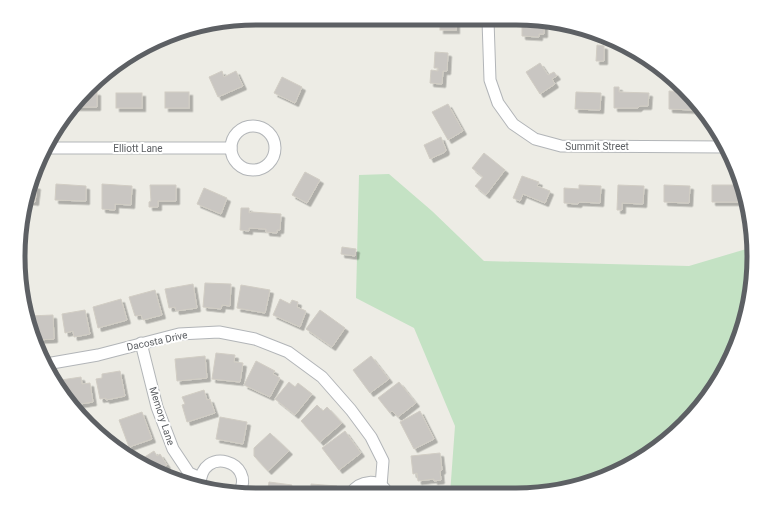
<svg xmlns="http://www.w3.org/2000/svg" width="772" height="513" viewBox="0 0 772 513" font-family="Roboto,sans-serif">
  <defs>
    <filter id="shadow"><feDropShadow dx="3.5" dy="3.5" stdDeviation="0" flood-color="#0004"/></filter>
  </defs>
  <rect width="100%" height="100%" fill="#edece5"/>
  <path fill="#c4e2c4" d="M389 174 432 211 484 261 689 266 753 247 741 333 695 414 621 471 531 495 450 494 455 426 414 328 356 298 359 175Z"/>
  <g fill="#c9c6c2" stroke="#d1cdc4" filter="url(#shadow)">
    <rect x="440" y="19" width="16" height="11"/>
    <path d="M522 20H539V24H544V34H539V37L522 36Z"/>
    <path d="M597 45 604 46V61H596Z"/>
    <path d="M435 52 448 53 447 71H443L442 84 430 83 431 70 438 71V68H434Z"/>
    <path d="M540 63 548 75 554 72 557 76 552 79 555 84 540 94 526 72Z"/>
    <path d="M222 71 224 77 236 71 243 86 218 97 209 77Z"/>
    <path d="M282 77 302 87 295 103 274 93Z"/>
    <path d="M614 87H619V92L649 93 648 106H640L638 108H614Z"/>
    <path d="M669 91 684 92 695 106V110L669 109Z"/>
    <path d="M88 92H97V107H72Z"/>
    <rect x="165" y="92" width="24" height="16"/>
    <path d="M576 92 601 93 600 110 575 109Z"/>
    <rect x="116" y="93" width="26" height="15"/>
    <path d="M448 104 463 131 448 140 432 112Z"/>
    <path d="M441 137 446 150 445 152 430 159 424 145Z"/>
    <path d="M484 153 505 170 486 195 475 186 483 177 472 168Z"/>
    <path d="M305 172 320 180 307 203 292 195Z"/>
    <path d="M522 176 539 182 537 186 550 191 545 203 523 194 520 201 513 198Z"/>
    <path d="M56 184 86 186V201L55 200Z"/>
    <path d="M102 184 132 186 131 205 115 204V210L102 209Z"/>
    <path d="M32 185 37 186 35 202 28 201Z"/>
    <path d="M150 185H176V201H158V207H149V202L151 201Z"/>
    <path d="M579 185 601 186 600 203 579 202 578 204 564 203V188L579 189Z"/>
    <path d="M618 185 644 186 643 204 622 203V210H617Z"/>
    <path d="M664 185 690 186 689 203 664 202Z"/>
    <path d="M712 185H737L738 202H712Z"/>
    <path d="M204 188 227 198 221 214 197 204Z"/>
    <path d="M241 208H249V213L252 212 281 214 280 230H277V233L266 232V229L249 228V231L240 230Z"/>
    <path d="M342 247 356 249 355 256 341 254Z"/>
    <path d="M205 283 231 284 230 306 222 305 221 309 203 307Z"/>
    <path d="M193 284 197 308 176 311 175 307 169 308 165 289Z"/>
    <path d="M241 285 270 290 265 313 237 308Z"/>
    <path d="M155 290 162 315 143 320 141 315 135 316 129 297Z"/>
    <path d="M121 299 127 320 98 328 93 307Z"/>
    <path d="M280 299 290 304 292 300 298 302 297 307 306 311 300 327 273 315Z"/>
    <path d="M85 310 90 334 74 337 73 331 65 333 62 314Z"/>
    <path d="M320 310 345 328 332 347 306 329Z"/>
    <path d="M53 315 54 339 37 340 36 334H34L28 316Z"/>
    <path d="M216 353 235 355 234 362 243 363 240 382 212 379Z"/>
    <path d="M205 356 207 378 177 381 175 359Z"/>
    <path d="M371 356 389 379 370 393 353 370Z"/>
    <path d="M256 361 275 371 273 374 280 378 270 397 244 385Z"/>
    <path d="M120 371 125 396 106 400V398L100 399 96 379 102 378V374Z"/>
    <path d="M81 377 82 384 90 383 93 402 74 405 63 392 61 380Z"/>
    <path d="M289 382 295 387 298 383 312 394 295 415 275 399Z"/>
    <path d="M399 382 416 403 398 417 392 411 390 413 378 398Z"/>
    <path d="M204 390 207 400 210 399 215 413 187 422 182 405 185 404 182 397Z"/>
    <path d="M317 405 323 411 327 407 342 423 320 442 301 421Z"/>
    <path d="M420 411 434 439 414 449 400 422Z"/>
    <path d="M142 412 152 439 129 447 119 420Z"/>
    <path d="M220 417 247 422 243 444 216 439Z"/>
    <path d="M345 431 361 453 339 470 322 448Z"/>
    <path d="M270 433 289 451 268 471 254 456V448Z"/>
    <path d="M154 451 157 456 160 454 167 465 165 466 169 473 166 475 151 471 144 465 140 460Z"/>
    <path d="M440 453 442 470 440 471 441 480 434 481V479L418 481 417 473 413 474 411 456Z"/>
    <path d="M269 482 292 485 290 493H267Z"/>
    <path d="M311 484 337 486 336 493H311Z"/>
    <path d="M418 490 441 492 440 494H418Z"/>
  </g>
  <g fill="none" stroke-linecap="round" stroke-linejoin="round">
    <g stroke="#b2b5b8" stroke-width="13">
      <g id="street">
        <path d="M488 20 490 80 498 103 513 124 535 139 561 146 726 147"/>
        <circle cx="253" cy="148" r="22"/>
        <path d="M46 148H231"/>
        <path d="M141 343 157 407 173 449 189 473 200 478"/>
        <path d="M45 363H52L98 355 179 334 219 332 255 339 288 352 322 377 351 410 371 437 383 461 381 486"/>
        <path d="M200 485C201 444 257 462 239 493"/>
        <path d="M350 494C360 480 379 477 388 494"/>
      </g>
    </g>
    <use href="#street" stroke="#fff" stroke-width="11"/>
  </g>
  <g text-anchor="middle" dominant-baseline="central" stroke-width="4" stroke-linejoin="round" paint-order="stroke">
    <g font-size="10" fill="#5d6064" stroke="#fff">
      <text x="597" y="146">Summit Street</text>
      <text x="138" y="148">Elliott Lane</text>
      <text transform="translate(157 341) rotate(-12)">Dacosta Drive</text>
      <text transform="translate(162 416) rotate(72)">Memory Lane</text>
    </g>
  </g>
  <path d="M0 0H772V513H0ZM256 25H516A231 231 0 0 1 747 256V257A231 231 0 0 1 516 488H256A231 231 0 0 1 25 257V256A231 231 0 0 1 256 25Z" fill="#fff" fill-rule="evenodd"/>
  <path fill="none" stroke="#5d6064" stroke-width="5" d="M256 25H516A231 231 0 0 1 747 256V257A231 231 0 0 1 516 488H256A231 231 0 0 1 25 257V256A231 231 0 0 1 256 25Z"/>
</svg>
